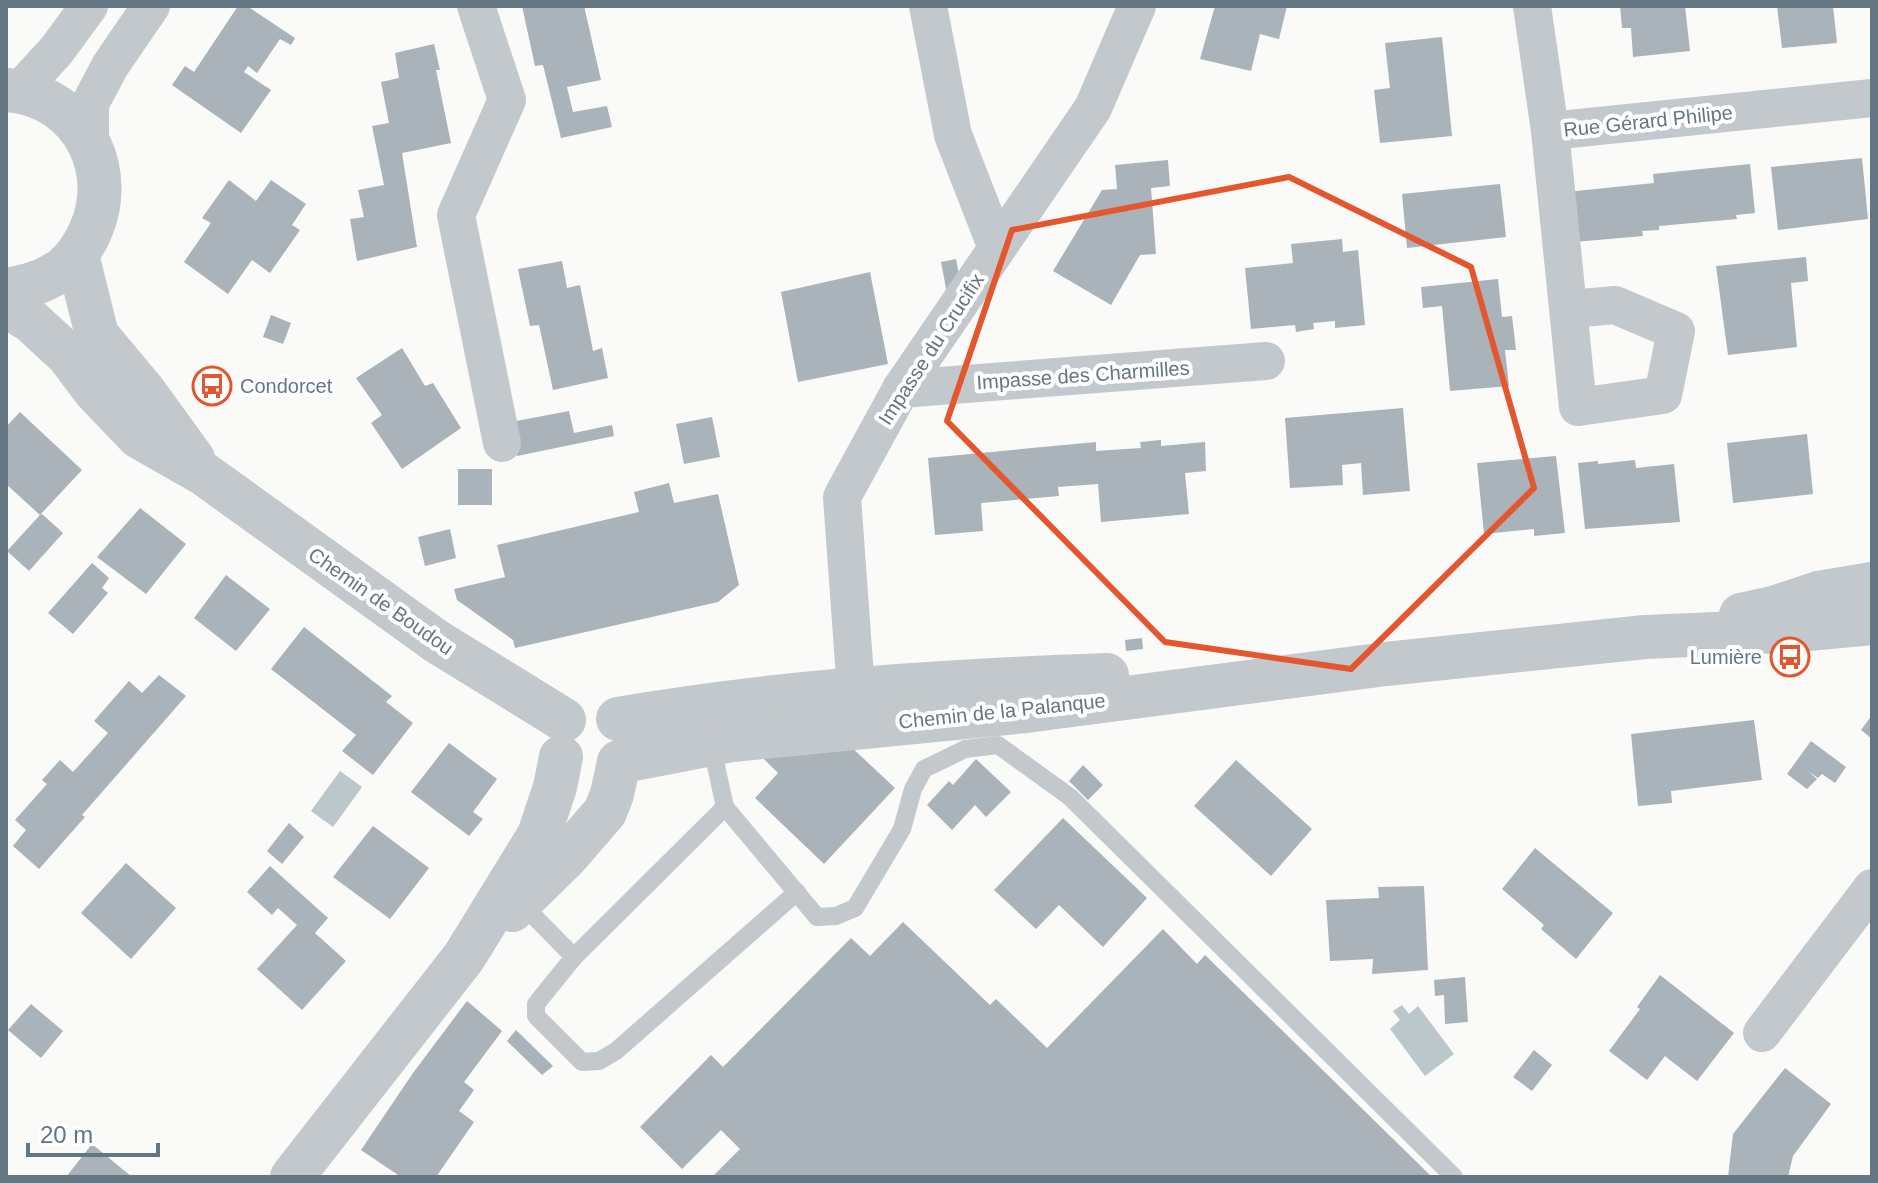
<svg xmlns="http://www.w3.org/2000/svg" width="1878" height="1183" viewBox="0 0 1878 1183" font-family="Helvetica,sans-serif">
  <rect width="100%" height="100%" fill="#fafaf8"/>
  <g fill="#bbc7cb">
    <path d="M340 771 362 787 333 827 311 811Z"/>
    <path d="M1402 1005 1409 1014 1418 1006 1454 1054 1425 1076 1390 1029 1400 1020 1393 1011Z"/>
  </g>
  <g fill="#aab3b9">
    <path d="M238 6H247L295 38 291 45 280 39 257 73 248 66 244 72 271 90 241 133 172 85 185 66 194 72Z"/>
    <path d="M522 6H584L601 80 567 87 573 112 607 106 612 127 561 138 543 65 535 66Z"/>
    <path d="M1215 6H1287L1279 39 1260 34 1251 71 1200 59Z"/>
    <path d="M1620 6H1685L1690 51 1633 57 1631 28H1622Z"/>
    <path d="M1777 6H1833L1837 43 1782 48Z"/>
    <path d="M1442 37 1452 136 1380 143 1374 90 1390 88 1385 43Z"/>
    <path d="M434 44 440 70H436L451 143 402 153 417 247 357 261 350 219 364 217 358 190 384 185 372 126 389 123 381 82 399 78 395 53Z"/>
    <path d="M1862 158 1868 219 1778 230 1771 167Z"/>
    <path d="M1168 160 1170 186 1151 188 1156 254 1140 255 1111 305 1053 271 1102 190 1117 189 1115 165Z"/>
    <path d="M1750 164 1755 213 1736 215 1737 219 1659 226V230L1642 231 1643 236 1563 243 1557 193 1654 183 1653 174Z"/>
    <path d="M229 180 256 201 271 180 306 204 292 225 300 230 270 273 252 260 228 294 184 262 211 223 202 218Z"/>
    <path d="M1500 184 1506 237 1407 248 1402 194Z"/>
    <path d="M1342 239 1343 252 1358 250 1365 325 1335 328V321L1313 323 1314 329 1296 332 1295 325 1251 329 1245 268 1293 263 1291 244Z"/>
    <path d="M1806 257 1808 281 1791 283 1797 347 1728 355 1716 266Z"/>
    <path d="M956 259 961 285 949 304 941 262Z"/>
    <path d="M562 261 567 288 580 285 593 351 602 348 608 378 553 390 539 325 530 326 518 269Z"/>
    <path d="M870 272 888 364 798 382 781 292Z"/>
    <path d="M1498 279 1502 317 1512 316 1516 350H1505L1509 386 1450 391 1442 306 1423 308 1421 287Z"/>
    <path d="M271 315 291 323 283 344 263 337Z"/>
    <path d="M402 348 425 386 433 383 461 428 402 469 371 423 382 415 356 378Z"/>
    <path d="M1403 408 1410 491 1363 495 1361 463 1342 465 1343 485 1290 488 1285 418Z"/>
    <path d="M569 411 574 433 612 425 614 436 517 456 511 422Z"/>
    <path d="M20 412 82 470 40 515 42 514 63 533 29 571 7 551 40 515 6 484V427Z"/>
    <path d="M712 417 720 457 684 464 676 424Z"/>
    <path d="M1807 434 1813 494 1733 503 1727 443Z"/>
    <path d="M1161 440V446L1205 442 1206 471 1185 473 1189 514 1101 522 1098 484 1058 487 1059 496 981 503 983 531 935 535 928 458 1096 442V451L1141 448 1140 442Z"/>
    <path d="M1556 456 1565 533 1534 536V529L1484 534 1477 463Z"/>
    <path d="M1635 460 1636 468 1674 464 1680 522 1585 529 1578 463 1598 461V464Z"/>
    <rect x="458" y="469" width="34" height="36"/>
    <path d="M669 483 674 503 718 494 739 585 718 602 515 648 513 640 457 600 454 589 505 577 497 545 639 512 634 492Z"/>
    <path d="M140 508 186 544 146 594 97 557Z"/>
    <path d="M450 529 456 558 425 566 418 537Z"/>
    <path d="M92 563 109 578 102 588 108 593 73 634 48 613Z"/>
    <path d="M226 575 270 609 236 651 194 618Z"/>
    <path d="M304 627 392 696 386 702 413 723 373 775 342 751 356 735 271 669Z"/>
    <path d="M1142 638 1143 649 1126 651 1125 640Z"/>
    <path d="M159 675 186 696 82 815 85 817 39 869 13 846 26 830 15 820 47 784 42 780 60 760 73 772 108 733 94 721 129 681 142 693Z"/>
    <path d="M1872 715V739L1861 730Z"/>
    <path d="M1754 720 1762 780 1671 791 1672 803 1638 806 1631 734Z"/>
    <path d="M1811 741 1846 767 1835 783 1822 774 1818 778 1808 771 1817 779 1807 789 1787 774Z"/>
    <path d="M449 743 497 779 473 812 483 819 469 836 411 792Z"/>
    <path d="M848 744 895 788 824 864 755 798 778 773 758 753Z"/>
    <path d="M976 759 1011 792 986 817 975 805 952 830 927 805 949 781 953 785Z"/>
    <path d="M1236 760 1312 829 1271 876 1194 806Z"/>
    <path d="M1083 765 1103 785 1088 800 1069 781Z"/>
    <path d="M1063 818 1147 898 1103 947 1059 905 1036 929 994 890Z"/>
    <path d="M289 823 304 837 282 864 267 851Z"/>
    <path d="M373 826 429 868 390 919 333 877Z"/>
    <path d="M1535 848 1613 913 1576 959 1541 929 1544 925 1502 889Z"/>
    <path d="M126 863 176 908 131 959 81 913Z"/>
    <path d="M270 866 328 918 315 933 346 961 302 1010 257 969 297 925 278 908 272 915 247 892Z"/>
    <path d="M1424 886 1428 970 1372 974 1373 959 1330 961 1326 900 1379 898 1378 887Z"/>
    <path d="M903 922 990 1005 996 999 1047 1048 1163 929 1197 964 1205 955 1432 1177H712L740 1149 721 1130 682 1169 640 1127 711 1055 723 1067 851 938 870 956Z"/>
    <path d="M1660 975 1734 1033 1697 1081 1665 1056 1647 1080 1609 1051 1640 1009 1637 1007Z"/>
    <path d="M1465 977 1468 1022 1445 1024 1444 995 1435 996 1434 980Z"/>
    <path d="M467 1001 502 1031 464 1082 474 1090 459 1111 474 1122 436 1177H401L361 1150 413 1073Z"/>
    <path d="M31 1004 63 1031 41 1058 8 1030Z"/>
    <path d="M516 1030 553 1066 542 1075 507 1041Z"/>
    <path d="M1534 1050 1552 1065 1532 1091 1513 1077Z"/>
    <path d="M1785 1068 1831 1104 1793 1156 1788 1177H1728L1733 1134Z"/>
    <path d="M92 1144 132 1177H66Z"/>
  </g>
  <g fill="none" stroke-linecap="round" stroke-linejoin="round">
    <g stroke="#c3c8cc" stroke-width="18">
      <path d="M711 743 725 807"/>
      <path d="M520 902 574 957 725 807 817 917 836 916 855 908 902 829 913 789 924 769 965 749 998 745 1070 797 1454 1177"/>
      <path d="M574 957 536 1004V1016L582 1062 599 1061 616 1051 797 892"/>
    </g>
    <g stroke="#c3c8cc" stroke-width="38">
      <path d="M476 6 507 100 456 215 502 443"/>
      <path d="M928 6 953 135 997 248"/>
      <path d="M1532 6 1550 131 1872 98"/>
      <path d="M19 91 56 51 89 6"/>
      <path d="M1550 131 1578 407 1663 395 1676 331 1615 305 1570 309"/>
      <path d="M90 144V104L110 66 151 6"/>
      <path d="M901 389 1266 361"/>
      <path d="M858 719 842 497 901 389 1093 108 1137 6"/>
      <path d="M1762 1033 1872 888"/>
    </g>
    <g stroke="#c3c8cc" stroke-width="44">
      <path d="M6 90C85 95 124 179 83 245 76 257 65 269 53 275 38 284 23 287 6 290"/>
      <path d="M77 255 97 335 143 390 193 459"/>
      <path d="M6 306 31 321 68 355 95 391 139 437 204 474 436 641 564 720"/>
      <path d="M1741 615 1773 608 1818 593 1872 584"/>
      <path d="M618 719C779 691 944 681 1107 675"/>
      <path d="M619 762 732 740 1026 711 1386 664 1645 637 1788 631 1872 623"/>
      <path d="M512 910 566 857 605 812 612 794 619 762"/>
      <path d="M292 1177 464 957 539 835 555 787 561 757"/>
    </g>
  </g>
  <path fill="none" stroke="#e4572e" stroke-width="6" stroke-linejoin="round" d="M1289 177 1471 267 1534 488 1351 669 1165 642 947 421 1012 230Z"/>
  <defs>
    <g id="bus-ring" transform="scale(2)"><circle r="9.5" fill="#fff" stroke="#e4572e" stroke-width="1.5"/><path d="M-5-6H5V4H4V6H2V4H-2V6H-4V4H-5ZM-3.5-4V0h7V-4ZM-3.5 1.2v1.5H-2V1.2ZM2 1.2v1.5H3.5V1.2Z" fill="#e4572e"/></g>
  </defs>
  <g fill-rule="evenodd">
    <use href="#bus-ring" x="212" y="386"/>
    <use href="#bus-ring" x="1790" y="657"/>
  </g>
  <g text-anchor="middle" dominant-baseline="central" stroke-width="8" stroke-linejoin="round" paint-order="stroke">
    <g font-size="20" fill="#657683" stroke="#fff">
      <text transform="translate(1648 121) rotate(-6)">Rue Gérard Philipe</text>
      <text transform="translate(931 349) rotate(-57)">Impasse du Crucifix</text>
      <text transform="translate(1083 375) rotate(-4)">Impasse des Charmilles</text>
      <text transform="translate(381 601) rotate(35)">Chemin de Boudou</text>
      <text transform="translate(1002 711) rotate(-6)">Chemin de la Palanque</text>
    </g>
    <g font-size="20" fill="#657683" stroke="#fff" text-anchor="start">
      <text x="240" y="386">Condorcet</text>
      <text x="1762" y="657" text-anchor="end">Lumière</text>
    </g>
  </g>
  <rect width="1878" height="1183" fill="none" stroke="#657683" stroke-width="16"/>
  <path d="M28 1143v12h130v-12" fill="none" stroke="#657683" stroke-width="4"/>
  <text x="40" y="1143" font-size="24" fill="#657683" stroke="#ffffff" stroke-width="6" paint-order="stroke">20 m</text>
</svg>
